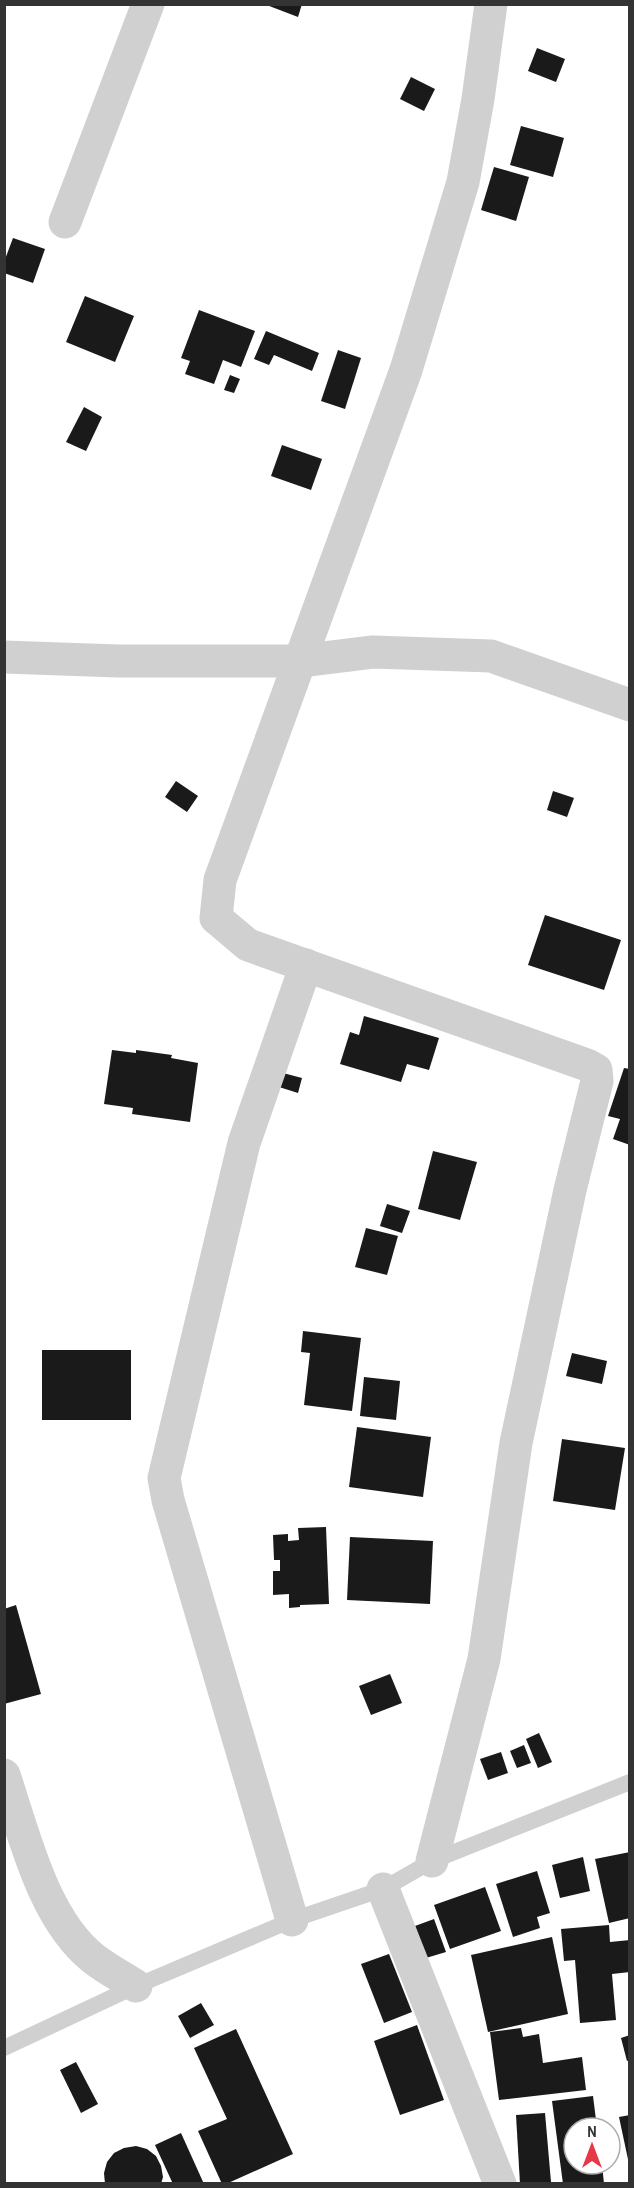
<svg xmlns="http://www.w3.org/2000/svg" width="634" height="2188" viewBox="0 0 634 2188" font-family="'Archivo Narrow',sans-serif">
  <rect width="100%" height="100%" fill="#fff"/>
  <g fill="#1a1a1a">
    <path d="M264 4H302L298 17Z"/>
    <path d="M537 48 565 59 556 82 528 71Z"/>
    <path d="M411 77 435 89 424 111 400 99Z"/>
    <path d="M521 126 564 138 553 177 510 165Z"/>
    <path d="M494 167 529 177 516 221 481 210Z"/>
    <path d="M13 238 45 249 33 283 4 273V262Z"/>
    <path d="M85 296 134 316 115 362 66 342Z"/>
    <path d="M199 310 255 331 241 367 223 360 214 384 185 374 190 361 181 358Z"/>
    <path d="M266 331 319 353 312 371 274 355 269 365 254 359Z"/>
    <path d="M338 350 361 358 345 409 321 401Z"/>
    <path d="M230 375 240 379 234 393 224 390Z"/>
    <path d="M84 407 102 417 86 451 66 442Z"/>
    <path d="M282 445 322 459 311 490 271 476Z"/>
    <path d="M176 781 198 796 187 812 165 797Z"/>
    <path d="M553 791 574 798 567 817 547 810Z"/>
    <path d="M545 915 621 940 604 990 528 965Z"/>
    <path d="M364 1016 439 1038 429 1070 407 1064 401 1082 340 1064 350 1032 359 1035Z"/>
    <path d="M112 1050 136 1053V1050L172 1055 171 1058 198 1063 190 1122 132 1114 133 1108 104 1104Z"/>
    <path d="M624 1068 630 1069V1145L613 1139 620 1119 608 1116Z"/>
    <path d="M283 1073 302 1078 298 1093 279 1087Z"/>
    <path d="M433 1151 477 1162 460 1220 418 1209Z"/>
    <path d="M387 1204 410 1211 402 1233 380 1226Z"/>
    <path d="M366 1228 398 1236 387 1275 355 1267Z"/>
    <path d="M303 1331 361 1338 352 1411 304 1405 310 1353 301 1352Z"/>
    <rect x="42" y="1350" width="89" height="70"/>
    <path d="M572 1353 607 1361 602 1384 566 1376Z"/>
    <path d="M364 1377 400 1381 396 1420 360 1416Z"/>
    <path d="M357 1427 431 1437 423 1497 349 1487Z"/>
    <path d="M562 1439 625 1448 615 1510 553 1501Z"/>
    <path d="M326 1527 329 1604 300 1605V1607L289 1608V1594L273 1595V1571H280V1560H274L273 1535 288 1534V1541L299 1540 298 1528Z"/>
    <path d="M350 1537 433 1541 430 1604 347 1600Z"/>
    <path d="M16 1605 41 1694 4 1704V1609Z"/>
    <path d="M390 1674 402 1703 371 1715 359 1686Z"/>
    <path d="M539 1733 552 1762 538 1768 526 1739Z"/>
    <path d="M524 1745 531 1763 517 1768 510 1751Z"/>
    <path d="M501 1752 508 1773 488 1780 480 1759Z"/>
    <path d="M630 1852V1918L609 1923 595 1859Z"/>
    <path d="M583 1857 590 1891 560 1898 552 1865Z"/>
    <path d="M537 1871 550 1913 537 1917 540 1928 513 1937 496 1884Z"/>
    <path d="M485 1887 501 1931 450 1949 434 1905Z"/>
    <path d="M434 1919 446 1952 426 1958 415 1926Z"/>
    <path d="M609 1925 610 1942 630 1940V1972L612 1974 616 2020 580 2023 575 1960 564 1961 561 1929Z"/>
    <path d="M552 1937 568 2014 488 2032 471 1955Z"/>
    <path d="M389 1954 412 2012 384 2023 361 1964Z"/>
    <path d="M201 2003 214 2025 190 2038 178 2016Z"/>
    <path d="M417 2025 444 2100 400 2115 374 2041Z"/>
    <path d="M521 2028 523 2037 539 2034 543 2063 582 2057 586 2090 499 2100 490 2032Z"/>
    <path d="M236 2029 293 2154 226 2184H222L198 2131 227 2119 194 2048Z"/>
    <path d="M630 2035V2060L627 2061 621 2038Z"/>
    <path d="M76 2062 98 2104 81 2113 60 2070Z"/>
    <path d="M593 2096 597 2128H574V2164H602L604 2184H563L552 2101Z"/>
    <path d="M545 2113 551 2182 520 2184 516 2115Z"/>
    <path d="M630 2115V2164H629L619 2117Z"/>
    <path d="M181 2133 204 2184H173L155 2145Z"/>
    <path d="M136 2146 147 2149 156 2156 161 2166 163 2177 161 2184H105L104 2173 107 2162 114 2153 124 2148Z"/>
  </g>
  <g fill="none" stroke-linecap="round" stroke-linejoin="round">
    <path stroke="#d0d0d0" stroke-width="16" d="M4 2048 136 1986 292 1920 383 1889 432 1861 630 1782"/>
    <g stroke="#d0d0d0" stroke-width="33">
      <path d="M65 222 148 4"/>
      <path d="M4 657 118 661H300L373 652 491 656 630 705"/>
      <path d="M4 1775C24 1834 43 1919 94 1959 107 1969 122 1977 136 1986"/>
      <path d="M432 1861 484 1659 516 1443 570 1190 597 1081 596 1070 587 1065 248 945 216 918 220 880 406 370 463 182 478 99 491 4"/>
      <path d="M383 1889 500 2184"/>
      <path d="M292 1920 168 1500 164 1478 244 1143 306 965"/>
    </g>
  </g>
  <rect width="634" height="2188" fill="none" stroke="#333333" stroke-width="12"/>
  <g transform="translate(592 2146)"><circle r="28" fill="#ffffff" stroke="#adadad" stroke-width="1.5"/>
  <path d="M0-4.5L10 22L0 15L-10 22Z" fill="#e63946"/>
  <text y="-9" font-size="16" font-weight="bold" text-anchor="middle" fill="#333333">N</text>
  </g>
</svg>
